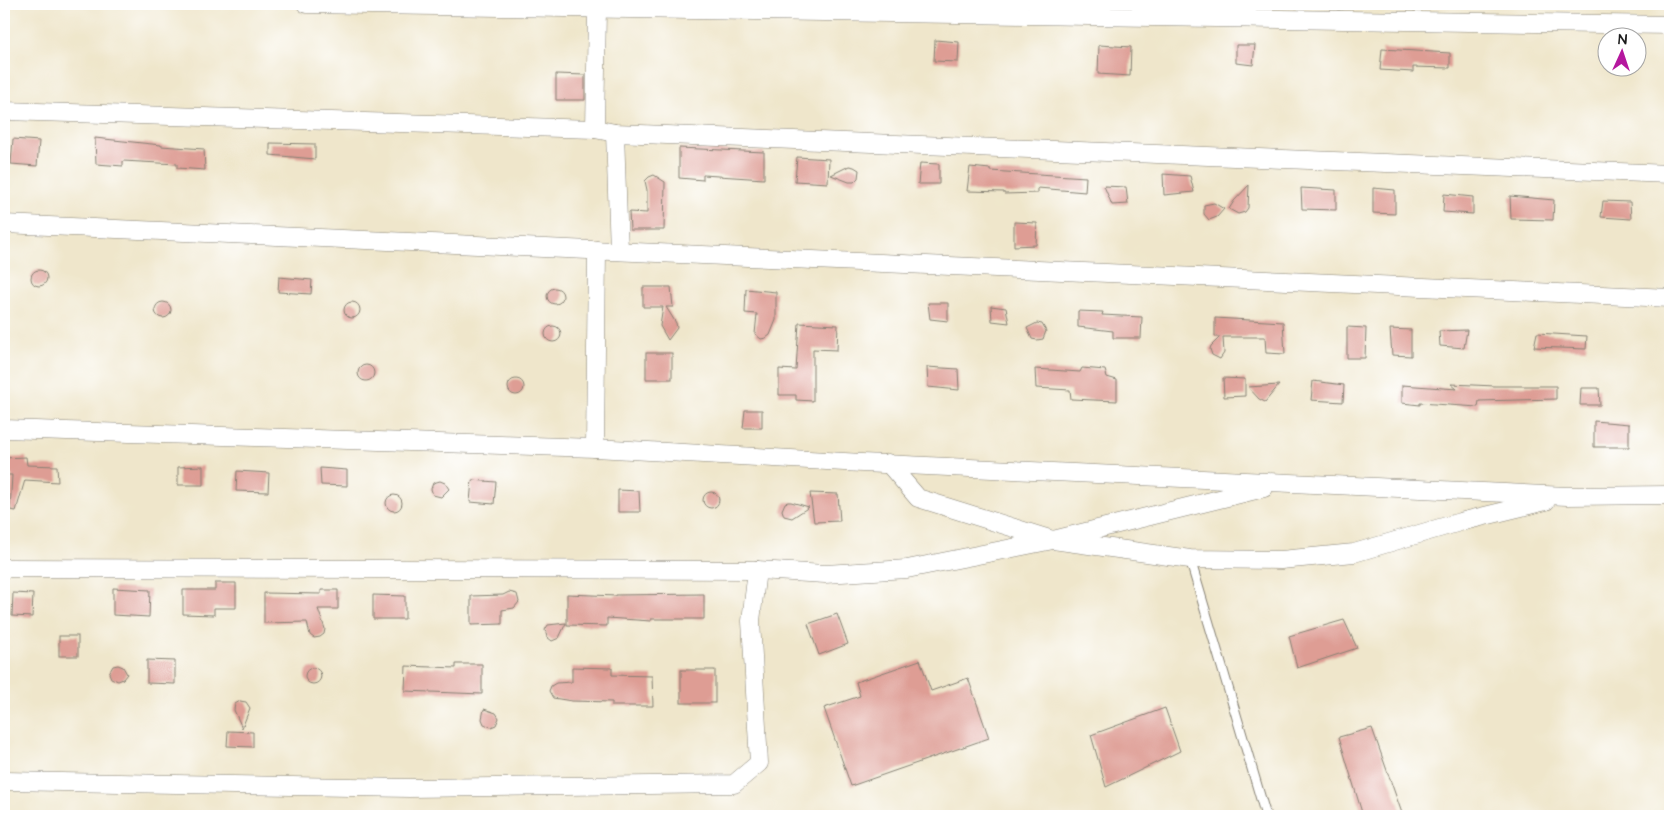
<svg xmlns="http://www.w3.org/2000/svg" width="1674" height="820" viewBox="0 0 1674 820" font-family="'Architects Daughter',sans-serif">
  <rect width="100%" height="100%" fill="#fff"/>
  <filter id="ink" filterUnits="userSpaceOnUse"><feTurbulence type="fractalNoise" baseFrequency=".02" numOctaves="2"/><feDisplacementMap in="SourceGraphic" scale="10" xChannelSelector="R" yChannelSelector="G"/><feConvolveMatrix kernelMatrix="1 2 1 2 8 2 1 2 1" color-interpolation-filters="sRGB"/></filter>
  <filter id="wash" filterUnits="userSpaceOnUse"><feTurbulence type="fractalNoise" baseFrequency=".0096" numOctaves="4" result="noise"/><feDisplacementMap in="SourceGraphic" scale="20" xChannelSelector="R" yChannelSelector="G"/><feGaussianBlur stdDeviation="1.12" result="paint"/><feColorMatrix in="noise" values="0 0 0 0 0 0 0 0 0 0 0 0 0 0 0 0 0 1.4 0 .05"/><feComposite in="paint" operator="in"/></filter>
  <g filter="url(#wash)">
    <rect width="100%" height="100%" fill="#efe6cb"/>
    <g id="blocks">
      <g fill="#de9d94">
        <path d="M935 40 959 42 958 62 934 61Z"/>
        <path d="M1099 45 1131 47 1130 76 1098 74Z"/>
        <path d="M1236 45H1255L1253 65 1236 63Z"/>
        <path d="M1382 49 1450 53V68L1413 67V72L1380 70Z"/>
        <path d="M556 74 585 75V100H556Z"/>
        <path d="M95 138 161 145V146L204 149 205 170 177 168V164L123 161V166L96 164Z"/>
        <path d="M13 139 39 141 37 166 11 164Z"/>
        <path d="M270 143 315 144V159L270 155Z"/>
        <path d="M679 148 764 152V179L703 175V180L679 178Z"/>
        <path d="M797 157 829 159 828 183 795 181Z"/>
        <path d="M920 163 939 164V184H918Z"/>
        <path d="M849 166 854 167 859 170 858 178 854 182H849L831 175Z"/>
        <path d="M970 167 990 169V171L1086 177 1085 192 1038 188V193L1004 194V192L967 191Z"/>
        <path d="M1163 174 1190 176 1194 192 1164 195Z"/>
        <path d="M654 175 665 182 664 230H630L629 212 647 213V190L645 181 649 177Z"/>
        <path d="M1249 185 1248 208 1245 212 1238 214 1229 209 1234 201Z"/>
        <path d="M1104 186 1126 187 1128 204 1112 205Z"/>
        <path d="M1301 188 1336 190V210L1302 209Z"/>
        <path d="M1373 188 1395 190V214L1373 213Z"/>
        <path d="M1444 194 1473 197V214L1443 212Z"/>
        <path d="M1510 196 1554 200 1553 220 1511 219Z"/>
        <path d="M1603 201 1630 202 1631 219 1601 217Z"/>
        <path d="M1214 203 1224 209 1217 217 1209 220 1204 214V205Z"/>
        <path d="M1014 222 1037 223 1036 245 1014 246Z"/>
        <circle cx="39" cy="278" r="8"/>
        <path d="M279 277 312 280 311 294 278 292Z"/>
        <path d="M643 287H671L673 307H666L676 323 677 328 668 340 660 326 663 307H643Z"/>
        <circle cx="555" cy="296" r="8"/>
        <path d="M746 289 776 292V320L770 335 766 338 761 339 755 334 757 314 745 313Z"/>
        <circle cx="163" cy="310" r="8"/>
        <circle cx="352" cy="310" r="8"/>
        <path d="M928 303H948V321L930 319Z"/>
        <path d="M991 306 1006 308 1009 323 992 321Z"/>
        <path d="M1078 311 1103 312 1102 315 1142 317 1141 338H1113V331L1078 327Z"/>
        <path d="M1215 318 1283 322 1285 354 1266 353 1265 337H1223L1224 353 1220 359 1212 355 1210 349 1211 346 1220 337H1215Z"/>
        <path d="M799 323 838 325 837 350 813 349V401L796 400V395H779V369L796 370Z"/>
        <path d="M1037 323 1042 324 1046 331 1043 339 1037 340 1032 339 1027 328Z"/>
        <circle cx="553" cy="334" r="8"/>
        <path d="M1347 327 1366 328 1365 358H1347Z"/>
        <path d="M1390 329 1411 330V356L1392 355Z"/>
        <path d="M1467 330 1464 348 1440 346 1439 331Z"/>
        <path d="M1537 333 1587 336 1586 349 1534 347Z"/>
        <rect x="646" y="353" width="26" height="26"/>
        <circle cx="366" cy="373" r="8"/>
        <path d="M927 367 958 369 959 390 928 387Z"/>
        <path d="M1082 368 1105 370 1107 377 1117 380V401L1071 399 1070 390 1036 388 1035 369 1080 372Z"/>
        <path d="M1223 378 1245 379V396L1224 397Z"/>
        <circle cx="516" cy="387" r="8"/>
        <path d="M1313 381 1344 385 1343 402 1311 400Z"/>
        <path d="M1451 384 1495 386H1556V399L1479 401 1478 407 1420 403V405L1402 403V385L1457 389Z"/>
        <path d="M1279 385 1265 402 1259 399 1248 387Z"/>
        <path d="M1581 388H1599L1600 405H1580Z"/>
        <path d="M745 410H762V428H743Z"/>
        <path d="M1594 421 1629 424V447H1594Z"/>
        <path d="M26 457 27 465 57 466 58 482 25 480 16 511 10 510 12 475H4V458Z"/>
        <path d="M203 466V485H178V467Z"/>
        <path d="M320 468 347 470V486L321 485Z"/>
        <path d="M237 471 269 473 268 492 236 491Z"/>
        <path d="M472 480 496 482 494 504 470 502Z"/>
        <path d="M440 481 445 483 449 489 441 497 433 495 431 489 433 483Z"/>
        <path d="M618 490 639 491 640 512H618Z"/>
        <circle cx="711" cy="500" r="8"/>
        <path d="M810 493 838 494 840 521 814 522Z"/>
        <circle cx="394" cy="503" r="8"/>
        <path d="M788 502H791L809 507 792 518 784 516 782 510 785 503Z"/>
        <path d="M215 583H236V608H214V615L183 614V590H215Z"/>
        <path d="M113 588 150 590 149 617 113 615Z"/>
        <path d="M321 590H338V609H318L325 629 324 634 320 637 314 638 310 635 307 622 264 623V593L321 594Z"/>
        <path d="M509 592 517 594 519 602 514 608 502 610V624L471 625V596L503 595Z"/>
        <path d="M13 593 33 594 32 617 12 616Z"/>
        <path d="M567 594 616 596V595L704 594V619H651V621L607 618V626L567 625Z"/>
        <path d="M373 595 405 596V619H373Z"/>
        <path d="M837 614 848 644 819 655 808 624Z"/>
        <path d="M1344 620 1357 648 1297 668 1289 636Z"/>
        <path d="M566 623 559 638 552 641 547 637 545 630 548 625Z"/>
        <rect x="59" y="636" width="19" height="20"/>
        <path d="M147 660 175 661V684L147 683Z"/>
        <path d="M920 660 931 691 968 678 989 738 851 786 824 708 860 696 856 682Z"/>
        <path d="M456 664H482V694L405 691 406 666 456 668Z"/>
        <path d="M118 665 123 667 127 674 123 679 118 681 111 678 109 673 113 666Z"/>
        <path d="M572 667 612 668V675L652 676 653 706H612V702L572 701 553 698 549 691 551 686 556 683 572 682Z"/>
        <circle cx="313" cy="676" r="8"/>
        <rect x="681" y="670" width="34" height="33"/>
        <path d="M240 701 246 702 250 708 242 728 234 710 235 704Z"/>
        <path d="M1165 708 1180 751 1106 787 1091 735Z"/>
        <path d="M484 709 496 713 499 718 496 725 491 727 484 724 482 719Z"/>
        <path d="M1372 728 1403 816H1363L1339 737Z"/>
        <path d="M228 731 253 732V747L227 746Z"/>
      </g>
    </g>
  </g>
  <g filter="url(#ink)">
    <use href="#blocks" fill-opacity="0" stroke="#868174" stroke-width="1"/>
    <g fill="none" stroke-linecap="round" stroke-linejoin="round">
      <g stroke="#868174" stroke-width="11">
        <path id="service" d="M1190 559 1266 816"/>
      </g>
      <g stroke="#868174" stroke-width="19">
        <g id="minor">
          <path d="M306 4 1670 25"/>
          <path d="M4 111 595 129 615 133 1670 174"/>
          <path d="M595 129 597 9"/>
          <path d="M615 133 619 251"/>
          <path d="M4 224 1670 298"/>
          <path d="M4 429 595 448 862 463 1567 496 1670 495"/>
          <path d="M595 448 597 250"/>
          <path d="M888 463 918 498 1053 540 1190 559 1281 560 1354 553 1460 522 1546 501"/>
          <path d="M4 568 757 570 825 574 907 569 1053 540 1264 488"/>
          <path d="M4 781 409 788 734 784 759 763 751 621 757 570"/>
        </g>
      </g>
      <use href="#service" stroke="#fff" stroke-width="9"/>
      <use href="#minor" stroke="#fff" stroke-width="18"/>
    </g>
  </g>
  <rect width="1674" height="820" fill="none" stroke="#fff" stroke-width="20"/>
  <g transform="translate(1622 52) rotate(3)"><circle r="24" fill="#ffffff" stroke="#a4a4a4"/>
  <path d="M0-4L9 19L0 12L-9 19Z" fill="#b5179e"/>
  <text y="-8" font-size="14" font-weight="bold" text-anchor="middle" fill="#1c1c1c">N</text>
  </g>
</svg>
